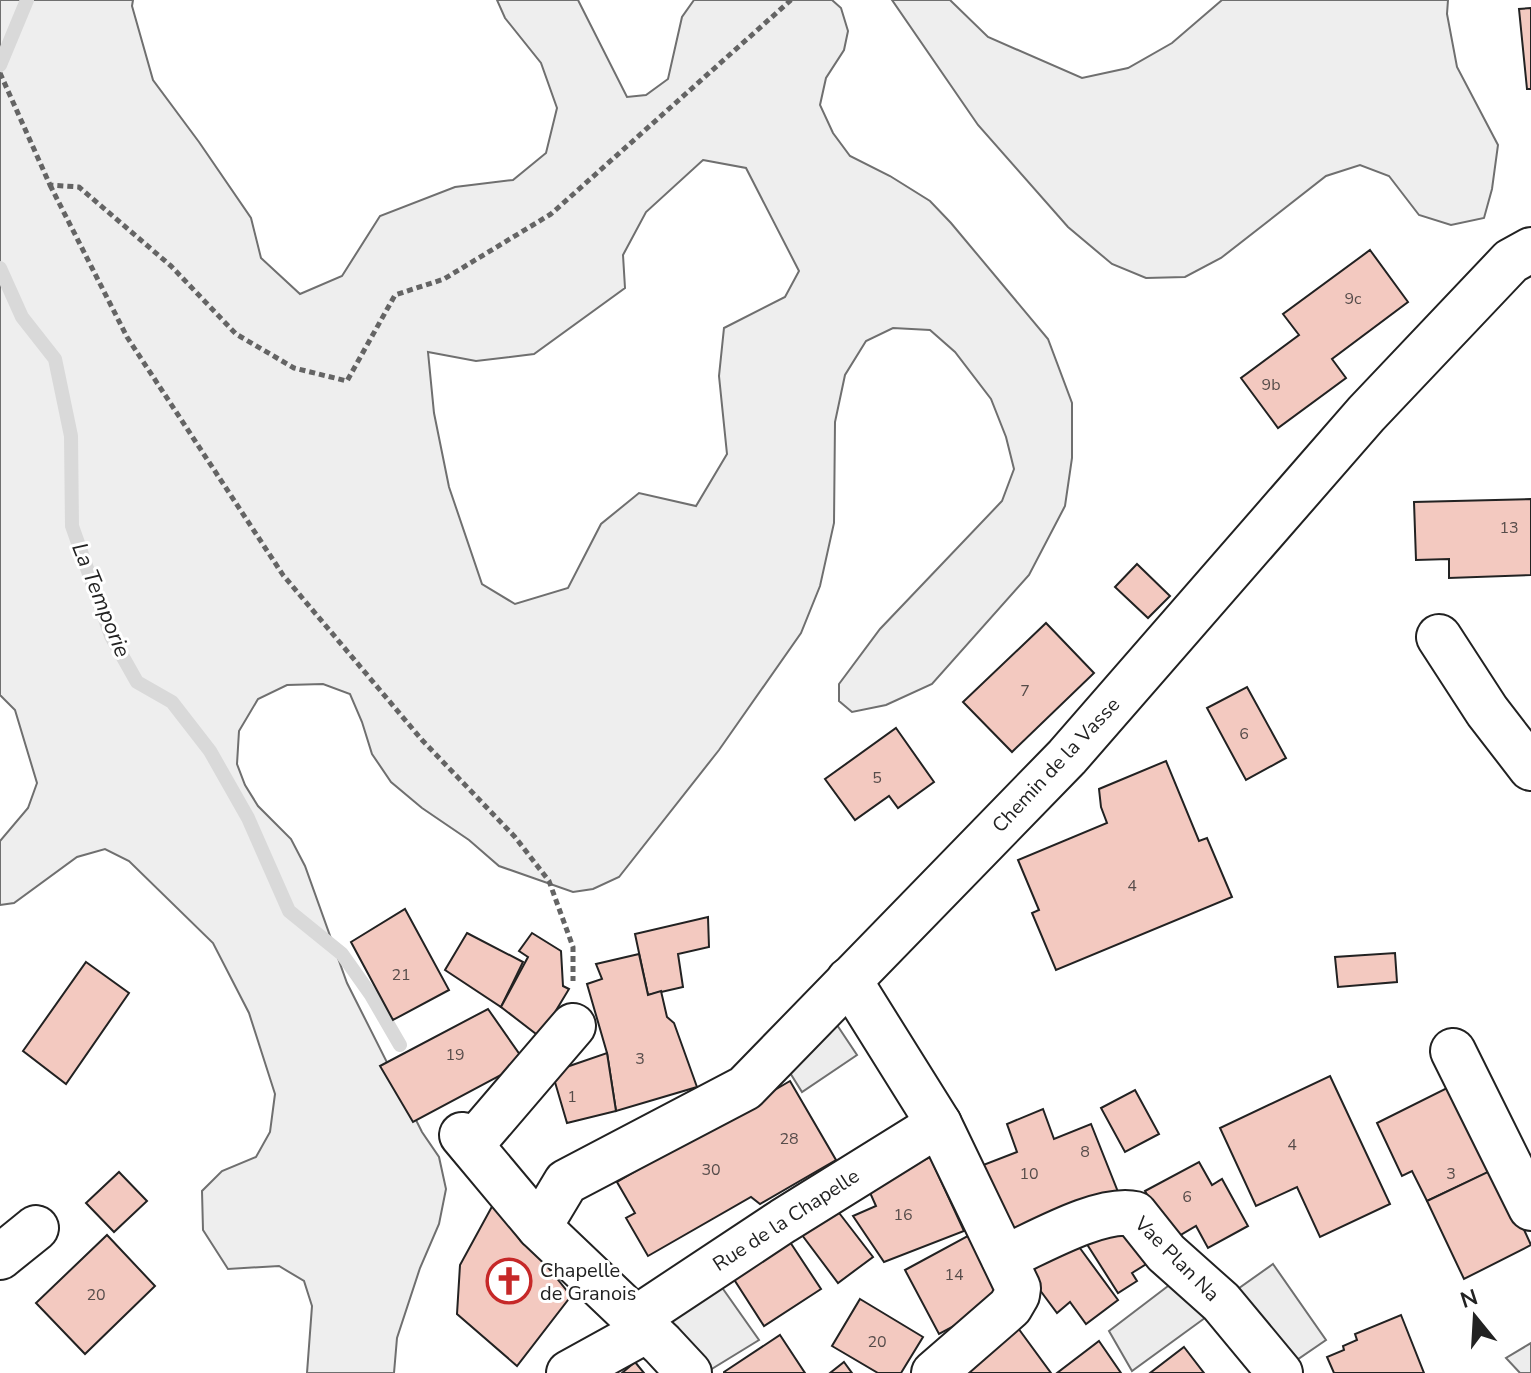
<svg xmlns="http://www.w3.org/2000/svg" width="1531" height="1373" viewBox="0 0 1531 1373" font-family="'Nunito Sans',sans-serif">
  <rect width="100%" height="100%" fill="#fff"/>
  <g fill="#eee" stroke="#6f6f6f" stroke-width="2" fill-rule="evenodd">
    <path d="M0 0H133L132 6 153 80 199 142 251 218 261 258 300 294 342 276 380 216 455 187 513 180 546 153 557 108 541 63 505 18 497 0H578L627 97 646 95 668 79 682 17 694 0H832L841 8 848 31 844 50 826 78 820 105 833 133 850 156 890 176 930 201 951 223 1048 339 1072 403V458L1065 506 1029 575 932 684 886 705 852 712 839 701V684L880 629 1002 501 1014 469 1006 437 991 399 955 352 930 330 893 328 866 341 845 375 835 422 834 523 820 586 801 633 719 750 619 877 593 889 573 892 499 866 469 840 422 808 391 782 372 754 362 722 350 694 323 684 287 685 258 699 239 731 237 764 245 785 258 806 291 839 305 866 347 983 422 1132 439 1157 446 1189 439 1224 420 1268 397 1338 394 1373H307L312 1306 304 1281 279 1266 228 1269 203 1230 202 1191 222 1171 256 1157 270 1132 275 1094 249 1013 213 943 129 861 105 849 77 857 14 903 0 905V841L28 808 37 783 15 710 0 695ZM703 160 746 168 799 271 785 297 724 328 719 376 727 454 696 506 639 493 601 524 568 588 515 604 482 584 449 487 434 413 428 352 476 361 534 354 625 288 623 255 646 212Z"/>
    <path d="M892 0H950L988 37 1082 78 1128 68 1172 43 1222 0H1448L1447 14 1457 67 1498 145 1492 189 1484 218 1451 225 1419 215 1389 176 1360 165 1326 176 1221 258 1185 277 1146 278 1112 264 1068 227 978 125Z"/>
  </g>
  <g fill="#ededed" stroke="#6f6f6f" stroke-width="2">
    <path d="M833 1019 857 1055 802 1092 782 1060Z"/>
    <path d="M1273 1264 1326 1340 1288 1366 1235 1291Z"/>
    <path d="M716 1279 759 1340 710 1370 659 1317Z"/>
    <path d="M1172 1283 1209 1315 1132 1371 1109 1331Z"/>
    <path d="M1531 1343V1373H1520L1506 1358Z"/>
  </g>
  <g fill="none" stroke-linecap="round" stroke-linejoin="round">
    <g stroke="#d9d9d9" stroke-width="14">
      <path d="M0 65 27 0"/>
      <path d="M0 268 22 317 55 359 71 436 72 526 111 636 137 682 172 702 210 751 248 818 289 911 342 954 371 995 400 1045"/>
    </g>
  </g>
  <g fill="#f3c9c0" stroke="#222" stroke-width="2">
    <path d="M1531 8V89H1527L1519 9Z"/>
    <path d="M1370 250 1408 302 1332 359 1346 378 1278 428 1241 378 1299 335 1283 314Z"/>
    <path d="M1531 499V575L1449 578V559L1416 560 1414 502Z"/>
    <path d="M1137 564 1170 596 1148 618 1115 587Z"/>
    <path d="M1046 623 1094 673 1012 752 963 702Z"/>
    <path d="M1247 687 1286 758 1246 780 1207 708Z"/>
    <path d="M896 728 934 782 898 808 889 796 855 820 825 779Z"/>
    <path d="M1166 761 1199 841 1207 838 1232 897 1056 970 1032 913 1039 910 1018 860 1107 823 1101 807 1099 789Z"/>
    <path d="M405 909 449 990 393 1020 351 942Z"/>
    <path d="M708 917 709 947 678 954 683 987 648 995 635 934Z"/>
    <path d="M467 933 523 962 501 1007 445 970Z"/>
    <path d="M532 933 561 951 563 986 569 989 540 1037 501 1007 528 957 519 951Z"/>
    <path d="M1395 953 1397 982 1338 987 1335 957Z"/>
    <path d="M639 954 648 995 661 991 667 1017 674 1023 697 1087 616 1111 607 1053 587 984 602 979 596 964Z"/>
    <path d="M86 962 129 993 66 1084 23 1051Z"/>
    <path d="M488 1009 525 1062 413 1122 380 1066Z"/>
    <path d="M607 1053 616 1111 567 1123 552 1072Z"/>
    <path d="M1330 1076 1390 1204 1320 1237 1297 1187 1256 1206 1220 1128Z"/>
    <path d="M790 1081 836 1160 760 1204 751 1197 648 1256 626 1218 635 1213 617 1182Z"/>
    <path d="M1461 1081 1502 1166 1427 1201 1412 1171 1402 1176 1377 1123Z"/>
    <path d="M1135 1090 1159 1134 1125 1152 1101 1108Z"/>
    <path d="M1043 1109 1054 1139 1091 1124 1120 1197 1007 1241 978 1167 1017 1152 1007 1124Z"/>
    <path d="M930 1157 964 1231 884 1262 853 1216 876 1206 867 1186Z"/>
    <path d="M1199 1162 1212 1185 1222 1179 1248 1226 1208 1248 1196 1226 1172 1240 1145 1191Z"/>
    <path d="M1496 1168 1531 1245 1464 1279 1427 1201Z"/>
    <path d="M119 1172 147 1201 114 1232 86 1203Z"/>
    <path d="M495 1201 571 1296 517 1366 457 1314 460 1265Z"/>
    <path d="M833 1205 873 1257 838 1283 799 1231Z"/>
    <path d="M1133 1222 1156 1258 1132 1273 1137 1281 1118 1293 1083 1238Z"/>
    <path d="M975 1232 1009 1297 939 1334 905 1270Z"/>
    <path d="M107 1235 155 1286 85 1354 36 1303Z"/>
    <path d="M788 1239 821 1289 764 1326 726 1267Z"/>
    <path d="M1074 1240 1118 1300 1086 1324 1070 1302 1057 1313 1028 1274Z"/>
    <path d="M860 1299 923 1337 901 1373H878L832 1346Z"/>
    <path d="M1401 1315 1424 1373H1334L1327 1357 1344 1350 1343 1346 1357 1340 1355 1334Z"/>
    <path d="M1018 1328 1051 1373H956Z"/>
    <path d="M780 1335 805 1373H724V1372Z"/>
    <path d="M1099 1341 1121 1373H1057Z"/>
    <path d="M1184 1347 1204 1373H1150Z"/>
    <path d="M635 1362 644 1373H622Z"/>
    <path d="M844 1362 852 1373H830Z"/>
  </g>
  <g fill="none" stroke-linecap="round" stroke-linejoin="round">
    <g stroke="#222" stroke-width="48">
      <g id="minor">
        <path d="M1439 637 1487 711 1531 768"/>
        <path d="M849 980 939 1124 1018 1288 1017 1295 1010 1307 934 1373"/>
        <path d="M1453 1051 1531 1208"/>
        <path d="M462 1135 539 1227 662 1344 689 1373"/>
        <path d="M471 1145 573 1026"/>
        <path d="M539 1227 566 1182 745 1088 1067 757 1366 414 1511 261 1531 250"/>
        <path d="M0 1257 36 1228"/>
        <path d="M1004 1258C1036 1244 1101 1206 1135 1214L1166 1253 1221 1302 1280 1373"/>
        <path d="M635 1319 783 1221 939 1124"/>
        <path d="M569 1373 647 1330"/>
      </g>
    </g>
    <g stroke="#646464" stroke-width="5" stroke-dasharray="6 4" stroke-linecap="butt">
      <path d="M0 73 50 185 79 187 171 266 236 334 294 368 347 381 395 295 444 279 551 214 791 0"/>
      <path d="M50 185 127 337 283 575 422 740 515 837 549 881 573 947V981"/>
    </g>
    <use href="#minor" stroke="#fff" stroke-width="44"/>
  </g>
  <defs>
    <g id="church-ring" transform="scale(2.3)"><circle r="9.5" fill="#fff" stroke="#c62828" stroke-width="1.5"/><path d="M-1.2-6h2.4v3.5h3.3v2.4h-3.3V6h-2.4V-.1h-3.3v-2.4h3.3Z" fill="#c62828"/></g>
  </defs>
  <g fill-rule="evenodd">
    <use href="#church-ring" x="509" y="1281"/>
  </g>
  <g text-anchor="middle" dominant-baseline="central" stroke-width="6" stroke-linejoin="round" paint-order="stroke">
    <g font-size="16" fill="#564c4a">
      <text x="1353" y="299">9c</text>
      <text x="1271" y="385">9b</text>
      <text x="1509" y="528">13</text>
      <text x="1025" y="691">7</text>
      <text x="1244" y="734">6</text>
      <text x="877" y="778">5</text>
      <text x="1132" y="886">4</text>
      <text x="401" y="975">21</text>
      <text x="455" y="1055">19</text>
      <text x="640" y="1059">3</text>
      <text x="572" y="1097">1</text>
      <text x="789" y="1139">28</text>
      <text x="1292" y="1145">4</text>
      <text x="1085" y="1152">8</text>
      <text x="711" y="1170">30</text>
      <text x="1029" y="1174">10</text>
      <text x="1451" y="1174">3</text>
      <text x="1187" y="1197">6</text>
      <text x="903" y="1215">16</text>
      <text x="954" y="1275">14</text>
      <text x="96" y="1295">20</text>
      <text x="877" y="1342">20</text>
    </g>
    <g font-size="20" fill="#222" stroke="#fff">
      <text transform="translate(1056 765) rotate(-47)">Chemin de la Vasse</text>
      <text transform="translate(786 1220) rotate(-33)">Rue de la Chapelle</text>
      <text transform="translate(1177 1259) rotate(45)">Vae Plan Na</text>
    </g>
    <g font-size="20" fill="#222" stroke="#fff" text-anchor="start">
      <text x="540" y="1270">Chapelle<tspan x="540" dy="23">de Granois</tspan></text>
    </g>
    <g font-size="22" font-style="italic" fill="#222" stroke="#fff">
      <text transform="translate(101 600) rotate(68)">La Temporie</text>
    </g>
  </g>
  <g transform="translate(1475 1317) rotate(342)" stroke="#ffffff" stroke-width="6" paint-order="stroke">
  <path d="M0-6L14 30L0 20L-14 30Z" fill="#222222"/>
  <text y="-12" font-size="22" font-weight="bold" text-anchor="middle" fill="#222222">N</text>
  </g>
</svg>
